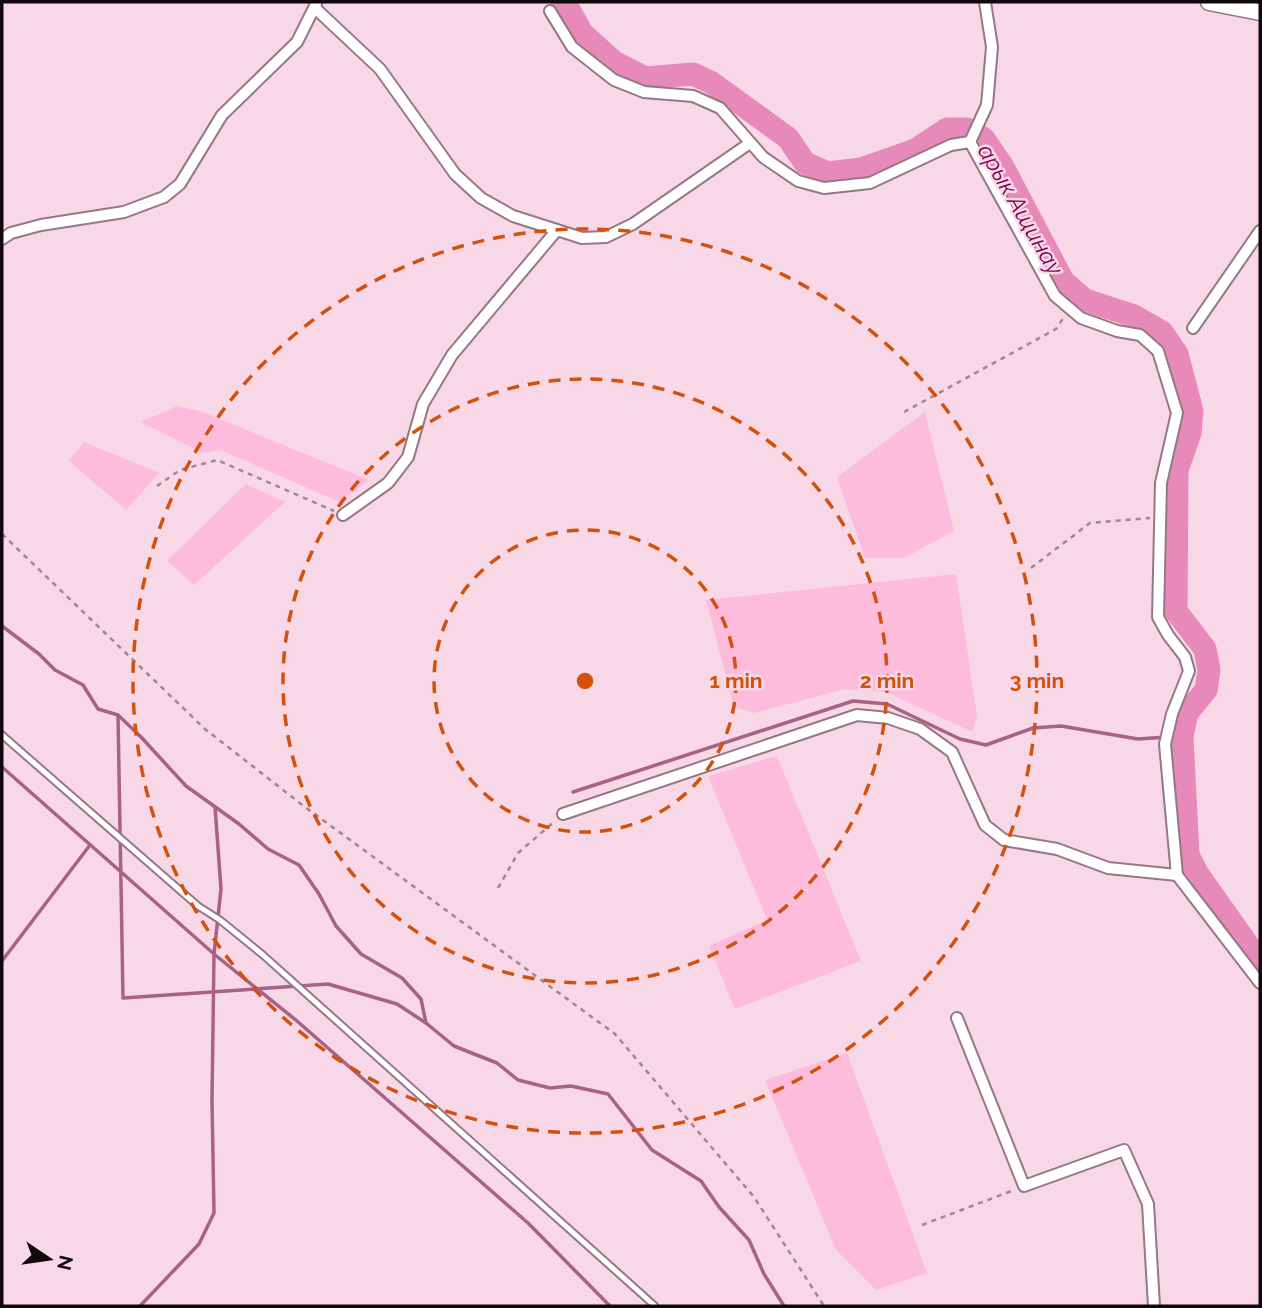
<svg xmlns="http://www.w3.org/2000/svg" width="1262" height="1308" viewBox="0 0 1262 1308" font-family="Raleway,sans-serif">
  <rect width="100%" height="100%" fill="#f8d8e6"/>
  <g fill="#fdbcdc">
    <path d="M177 406 200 411 369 480 340 502 220 450 203 453 140 422Z"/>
    <path d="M925 412 954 531 904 558H865L837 477Z"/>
    <path d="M84 442 159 473 126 510 69 461Z"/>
    <path d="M246 484 285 502 194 585 167 561Z"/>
    <path d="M956 574 977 716 972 732 886 692 845 689 754 713 734 707 706 600Z"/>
    <path d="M777 756 861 961 735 1009 709 946 767 920 708 776Z"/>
    <path d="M847 1053 927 1273 876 1290 836 1250 765 1080Z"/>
  </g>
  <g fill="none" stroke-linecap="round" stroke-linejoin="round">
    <g stroke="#a76285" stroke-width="3.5">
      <path d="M2 626 39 654 55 670 83 685 98 709 118 715 141 737 186 786 239 824 268 849 299 865 319 894 336 926 361 954 402 978 421 999 426 1023 454 1046 497 1063 518 1080 550 1088 571 1086 608 1094 652 1150 701 1181 719 1207 749 1240 764 1274 784 1306"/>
      <path d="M118 715 123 998 328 984 397 1004 426 1023"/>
      <path d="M2 767 214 954 297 1021 528 1223 610 1306"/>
      <path d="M573 792 853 701 887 704 960 739 986 745 1033 728 1061 726 1138 739 1182 736"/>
      <path d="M2 961 90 845"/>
      <path d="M140 1306 199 1244 214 1213 212 1101 214 954 221 889 215 807"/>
    </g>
    <path stroke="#e789b9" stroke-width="23" d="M562 2 567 6 582 33 614 62 645 78 693 74 712 83 788 138 805 163 828 173 861 169 915 150 947 129H967L984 139 1003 167 1063 281 1085 300 1134 316 1162 332 1177 354 1192 411 1190 433 1177 470 1176 611 1205 649 1209 670 1206 690 1187 713 1182 736 1188 855 1197 873 1260 962"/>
    <g stroke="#957886" stroke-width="9">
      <path id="lane" d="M2 735 198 906 220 920 263 955 655 1306"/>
    </g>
    <g stroke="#957886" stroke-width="14">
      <g id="street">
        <path d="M316 9 380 69 455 174 481 198 513 216 582 238 606 237 633 224 750 143"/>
        <path d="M550 11 572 47 614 80 644 92 693 96 720 108 763 157 798 181 824 188 870 183 951 145 970 142 1055 296 1081 318 1117 331 1140 335 1158 351 1177 413 1161 483 1158 617 1168 635 1185 657 1189 671 1172 714 1165 744 1177 875 1260 983"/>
        <path d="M970 142 987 105 992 47 985 2"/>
        <path d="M2 239 11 233 41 225 124 212 164 197 180 184 222 115 297 42 316 4"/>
        <path d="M1193 328 1260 231"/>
        <path d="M343 515 388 483 408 457 423 404 452 355 557 230"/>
        <path d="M563 814 857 715 888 718 920 729 952 752 985 825 1004 840 1057 849 1108 868 1177 875"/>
        <path d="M957 1018 1024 1186 1124 1150 1148 1204 1154 1306"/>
      </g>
    </g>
    <g stroke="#957886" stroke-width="19">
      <path id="secondary" d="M1209 2 1260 12"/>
    </g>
    <g stroke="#9f8792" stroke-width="2.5" stroke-dasharray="5 5" stroke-linecap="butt">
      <path d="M904 412 1056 329 1064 317"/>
      <path d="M157 486 180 470 217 460 334 511"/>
      <path d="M2 534 205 729 301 804 615 1034 754 1197 824 1306"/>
      <path d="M1031 568 1090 523 1150 518"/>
      <path d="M498 888 518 853 555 821"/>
      <path d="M922 1225 1014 1190"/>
    </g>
    <use href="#lane" stroke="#fff" stroke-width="5"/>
    <use href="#street" stroke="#fff" stroke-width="10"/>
    <use href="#secondary" stroke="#fff" stroke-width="16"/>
  </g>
  <g fill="none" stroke="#d3510c" stroke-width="3.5" stroke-dasharray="12 9">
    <circle cx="585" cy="681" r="151"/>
    <circle cx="585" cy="681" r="302"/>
    <circle cx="585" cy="681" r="452"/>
  </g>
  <g text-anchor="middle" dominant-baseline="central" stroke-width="5" stroke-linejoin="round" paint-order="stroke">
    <g font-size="23" font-style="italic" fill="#77004f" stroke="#f8d8e6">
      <text transform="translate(1021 209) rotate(60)">арык Ащинау</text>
    </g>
  </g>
  <circle cx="585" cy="681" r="10" fill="#d3510c" stroke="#f8d8e6" stroke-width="3.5"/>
  <g font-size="21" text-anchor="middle" font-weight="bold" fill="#d3510c" stroke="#f8d8e6" stroke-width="5" stroke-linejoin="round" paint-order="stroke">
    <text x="736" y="688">1 min</text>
    <text x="887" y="688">2 min</text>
    <text x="1037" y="688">3 min</text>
  </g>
  <rect width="1262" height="1308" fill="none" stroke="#12080d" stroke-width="7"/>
  <g transform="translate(49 1259) rotate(103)" stroke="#f8d8e6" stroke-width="5" paint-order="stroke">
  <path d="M0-5L12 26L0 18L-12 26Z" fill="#12080d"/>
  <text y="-10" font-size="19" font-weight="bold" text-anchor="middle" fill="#12080d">N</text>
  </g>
</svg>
